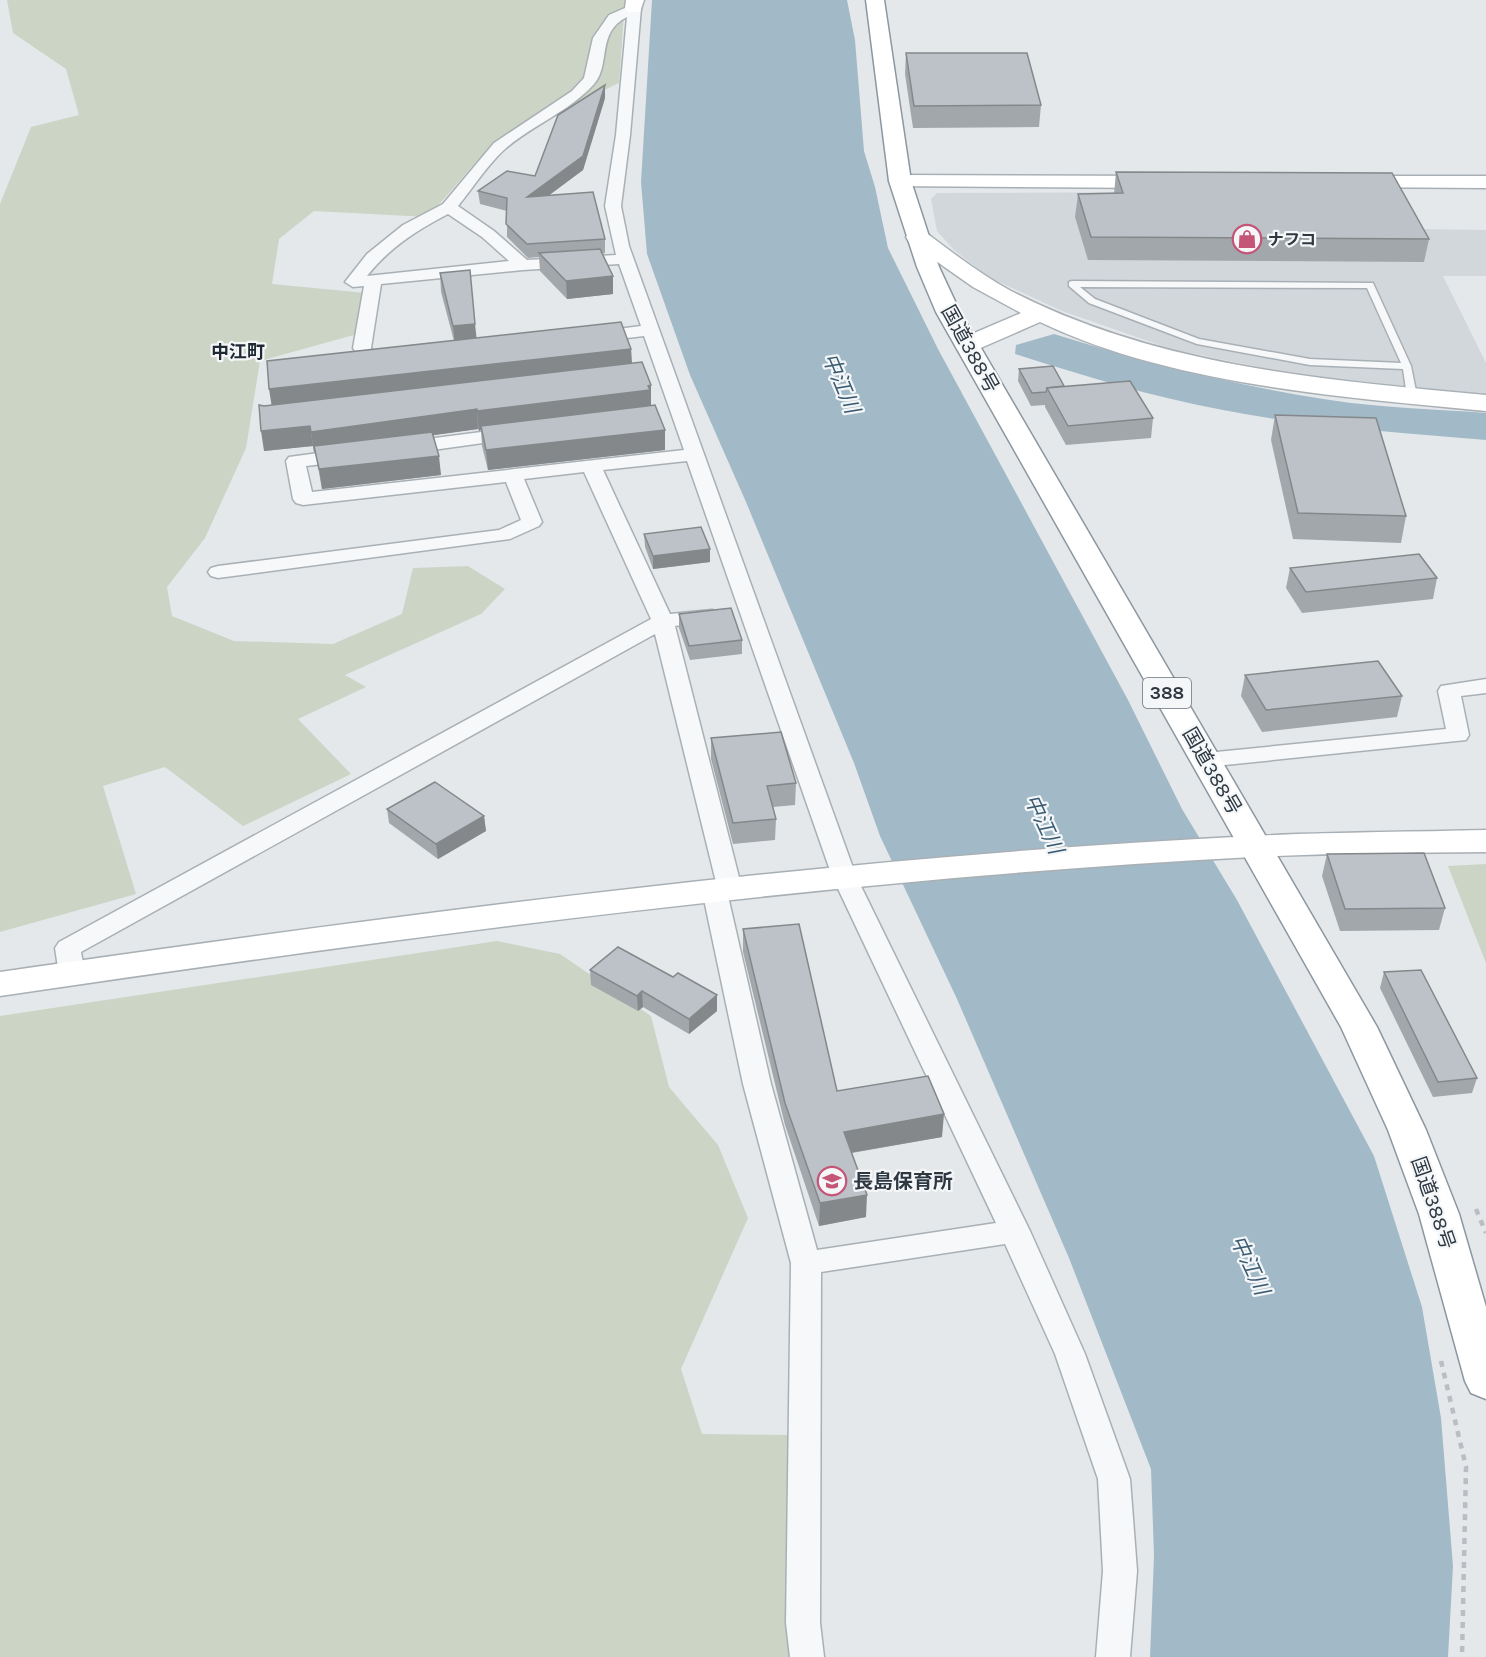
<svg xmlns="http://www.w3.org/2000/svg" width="1486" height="1657" viewBox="0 0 1486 1657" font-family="Karla,'Noto Sans JP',sans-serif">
  <rect width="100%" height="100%" fill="#e4e8eb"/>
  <path fill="#d2d7dc" d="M1394 191 1418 229 1486 230V276H1443L1486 363V395L1317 379 1171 349 1062 311 988 277 954 250 937 231 931 199 937 193Z"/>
  <g fill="#ccd4c6">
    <path d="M7 0H625L619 83 492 144 428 217 314 211 279 239 272 284 366 293 361 333 260 361 246 448 205 538 167 587 172 616 234 641 333 644 402 614 413 568 468 566 505 589 481 614 345 675 366 687 298 719 351 774 243 826 165 767 103 786 136 894 0 932V204L31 127 79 115 66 69 13 33Z"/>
    <path d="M1486 864V963L1448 866Z"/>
    <path d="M497 941 560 954 651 1016 669 1087 718 1145 748 1218 681 1369 702 1434 790 1435 789 1657H0V1016Z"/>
  </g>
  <g fill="#a2bac7">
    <path d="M652 0H847L855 40 864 151 875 187 888 248 938 349 1128 700 1182 809 1237 900 1374 1156 1422 1307 1441 1418 1453 1566 1448 1657H1150L1154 1556 1151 1469 1069 1258 957 999 880 836 854 763 746 502 690 375 647 254 641 182Z"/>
    <path d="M1054 334C1145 362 1236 386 1330 400 1381 408 1435 409 1486 413V440C1398 432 1309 427 1223 410 1152 397 1084 376 1015 354L1016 345Z"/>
  </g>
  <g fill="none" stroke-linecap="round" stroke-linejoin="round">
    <g stroke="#a9b0b5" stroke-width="3">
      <path id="lane" d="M1072 281 1373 283 1411 366 1417 396 1412 399 1407 396 1403 369 1310 365 1197 344 1089 303 1069 286V282ZM1080 287 1367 288 1401 363 1310 359 1199 339 1095 299Z"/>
    </g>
    <g stroke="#a9b0b5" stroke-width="3">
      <g id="street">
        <path d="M634 4 641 8 630 135 621 206 629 246 856 876 1030 1231 1085 1354 1130 1479 1137 1571 1130 1657H1096L1103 1571 1098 1479 1055 1354 1005 1244 821 1272 820 1623 824 1657H790L786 1623 791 1263 743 1084 702 890 705 884 716 882 655 634 81 952 85 974 81 980 72 983 63 980 59 974 55 948 59 942 651 619 584 472 524 479 542 522 539 526 510 539 218 578 211 576 208 572 211 568 218 566 499 530 521 520 506 482 303 505 296 503 293 499 286 461 289 457 348 449 355 451 358 455 355 459 348 461 306 466 312 492 684 450 644 336 594 342 588 341 585 337 588 333 594 332 641 326 619 264 523 270 381 284 371 348 380 362 377 366H365L353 348 364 286 353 287 345 282 367 254 403 225 443 204 494 143 572 91 584 78 593 38 609 15ZM627 17 616 135 605 206 616 255 527 260 494 231 458 206C473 188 487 165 505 149 532 125 569 112 594 84 611 65 596 32 627 17ZM448 214 482 237 509 261 367 276C389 248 417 230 448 214ZM687 461 832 876 996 1223 817 1250 771 1084 728 896 739 895 742 889 675 626 719 620 723 616 719 612 712 610 670 614 603 470Z"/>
        <path d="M512 428 519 430 521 434 519 438 404 454 397 452 395 448 397 444 404 442Z"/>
        <path d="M1486 679V693L1461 696 1469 735 1466 740 1206 767 1198 765 1194 760 1198 755 1206 753 1446 729 1438 691 1441 686Z"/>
      </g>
    </g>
    <g stroke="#a9b0b5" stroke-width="3">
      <g id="secondary">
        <path d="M626 0H644L640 12H628L625 8Z"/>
        <path d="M900 175 1160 176 1168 177 1171 182 1168 187 1160 188 892 186 889 181 892 176Z"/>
        <path d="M1353 176H1486V188L1345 187 1342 182 1345 177Z"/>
        <path d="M917 230 925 232C953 253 980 274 1011 291 1158 367 1324 380 1486 395V411C1343 397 1171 385 1040 322L976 350 967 352 958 350 955 345 958 340 1021 313 973 287 909 242 906 237 909 232Z"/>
        <path d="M1486 830V852C1409 853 1331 853 1253 857 833 879 416 935 0 996V972C416 912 834 857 1253 836 1331 832 1409 832 1486 830Z"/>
      </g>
    </g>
    <g stroke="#8c97a0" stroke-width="3">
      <path id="highway" d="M866 0H884L911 181 939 267 960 312 1377 1027 1426 1130 1459 1214 1486 1307V1399L1471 1393 1465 1381 1419 1214 1388 1130 1341 1027 936 312 917 267 889 181Z"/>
    </g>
    <g stroke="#babec2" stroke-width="4.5" stroke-dasharray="6 6" stroke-linecap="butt">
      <path d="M1476 1209 1486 1233"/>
      <path d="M1441 1361 1466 1467 1462 1657"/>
    </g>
    <use href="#lane" fill="#f6f8f9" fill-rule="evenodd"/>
    <use href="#street" fill="#f6f8f9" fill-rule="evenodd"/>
    <use href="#secondary" fill="#fff" fill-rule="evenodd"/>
    <use href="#highway" fill="#fff" fill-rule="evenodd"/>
  </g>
  <g fill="#a2a7ab">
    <path d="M906 53 1041 105 1039 127 913 128 905 74Z"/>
    <path d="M605 98 583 170 549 195 605 239V253L602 254 613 276V294L567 299 540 271 539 257 528 258 507 237V211L480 204 478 191 535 176Z"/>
    <path d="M1116 172 1429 239 1424 262 1088 260 1075 217 1078 194H1114Z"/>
    <path d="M440 273 476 338 631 349 632 363 651 405H650V406L665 430V450L488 470 482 446 481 430 479 431 478 429 433 435 441 475 322 489 315 451 314 452 313 446 264 451 272 405 454 341 441 292Z"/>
    <path d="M1019 369 1064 386 1153 418 1151 438 1066 445 1045 407V405L1031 406 1018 381Z"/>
    <path d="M1275 415 1406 516 1401 543 1293 539 1271 440Z"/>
    <path d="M644 534 710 562 653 569 645 547Z"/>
    <path d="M1290 568 1437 578 1433 599 1302 613 1286 588Z"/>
    <path d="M679 614 742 640V654L690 660 679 628Z"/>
    <path d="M1245 675 1402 696 1397 717 1262 732 1241 696Z"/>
    <path d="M711 738 796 783 795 805 773 807 776 819 775 840 733 844 711 759Z"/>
    <path d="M387 809 484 816 486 831 438 859 389 823Z"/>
    <path d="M1327 854 1445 908 1439 930 1340 931 1322 876Z"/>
    <path d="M743 929 837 1091 942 1137 852 1153 866 1217 819 1226 785 1125 743 952Z"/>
    <path d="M590 970 673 977 717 1011 689 1034 643 1007 638 1011 591 985Z"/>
    <path d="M1384 972 1477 1078 1472 1093 1433 1097 1380 988Z"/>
  </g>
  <g fill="#84888b">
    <path d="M605 85V98L583 170 528 211 527 197Z"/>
    <path d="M613 276V294L567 299 566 281Z"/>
    <path d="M475 324 477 342 455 345 453 326Z"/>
    <path d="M631 349 632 367 272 408 269 389Z"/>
    <path d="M651 385V405H650V409L481 426V430L479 431 477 411Z"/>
    <path d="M477 409 478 429 314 452 311 432Z"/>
    <path d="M310 426 313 446 264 451 261 431Z"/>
    <path d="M665 430V450L488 470 486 450Z"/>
    <path d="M439 456 441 475 322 489 319 469Z"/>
    <path d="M710 549V562L653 569V556Z"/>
    <path d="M484 816 486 831 438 859 436 844Z"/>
    <path d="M642 991 643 1007 638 1011 637 996Z"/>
    <path d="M717 995V1011L689 1034V1019Z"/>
    <path d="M944 1114 942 1137 843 1154 844 1132Z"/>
    <path d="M867 1195 866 1217 819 1226 820 1203Z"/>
  </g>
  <g fill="#bcc2c7" stroke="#84888b" stroke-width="1.5">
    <path d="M906 53H1027L1041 105 914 106Z"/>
    <path d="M605 85 583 156 527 197 593 192 605 239 527 244 506 224 507 198 478 191 507 171 535 176 558 115Z"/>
    <path d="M1116 172 1392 173 1429 239 1091 237 1078 194 1123 193Z"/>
    <path d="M600 249 613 276 566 281 539 253Z"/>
    <path d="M470 270 475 324 453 326 440 273Z"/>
    <path d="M621 322 631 349 269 389 267 361Z"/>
    <path d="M642 362 651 385 648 386 650 390 477 411V409L311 432 310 426 261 431 259 405 264 406Z"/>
    <path d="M1053 366 1064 386 1047 388 1046 392 1032 393 1019 369Z"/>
    <path d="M1130 381 1153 418 1068 426 1047 388Z"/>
    <path d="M655 405 665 430 486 450 481 426Z"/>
    <path d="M1275 415 1376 418 1406 516 1298 513Z"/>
    <path d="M432 432 439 456 319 469 314 446Z"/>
    <path d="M701 527 710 549 653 556 644 534Z"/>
    <path d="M1419 554 1437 578 1306 592 1290 568Z"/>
    <path d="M731 608 742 640 689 646 679 614Z"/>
    <path d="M1378 661 1402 696 1266 710 1245 675Z"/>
    <path d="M781 732 796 783 767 786 776 819 733 823 711 738Z"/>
    <path d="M435 782 484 816 436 844 387 809Z"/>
    <path d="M1424 853 1445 908 1345 909 1327 854Z"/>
    <path d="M799 924 837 1091 928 1076 944 1114 844 1132 867 1195 820 1203 785 1103 743 929Z"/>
    <path d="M618 947 673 977 678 973 717 995 689 1019 642 991 637 996 590 970Z"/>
    <path d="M1421 970 1477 1078 1438 1082 1384 972Z"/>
  </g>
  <defs>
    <g id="shop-ring" transform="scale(1.5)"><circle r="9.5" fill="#f4f6f8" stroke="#c45577" stroke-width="1.5"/><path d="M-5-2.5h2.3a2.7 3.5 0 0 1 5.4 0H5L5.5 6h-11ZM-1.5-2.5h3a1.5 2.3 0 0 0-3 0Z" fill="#c45577"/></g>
    <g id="school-ring" transform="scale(1.5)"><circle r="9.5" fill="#f4f6f8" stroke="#c45577" stroke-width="1.5"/><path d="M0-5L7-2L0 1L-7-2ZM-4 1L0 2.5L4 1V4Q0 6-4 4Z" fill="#c45577"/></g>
  </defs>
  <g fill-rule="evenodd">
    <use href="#shop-ring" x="1247" y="239"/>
    <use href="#school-ring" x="832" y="1181"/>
  </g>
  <g text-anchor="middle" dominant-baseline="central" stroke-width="4.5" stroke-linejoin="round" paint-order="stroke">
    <g font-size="16" font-weight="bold" fill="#2d3842" stroke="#f4f6f8" text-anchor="start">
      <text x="1268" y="239">ナフコ</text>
    </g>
    <g font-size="18" font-weight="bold" fill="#1f2933" stroke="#f4f6f8">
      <text x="238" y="352">中江町</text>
    </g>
    <rect fill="#f4f6f8" stroke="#697179" stroke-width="1.5" x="1143" y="678" width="48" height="30" rx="4.5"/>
    <g font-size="18" font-weight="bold" fill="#2d3842">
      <text x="1167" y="693">388</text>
    </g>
    <g font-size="20" fill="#2d3842" stroke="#f4f6f8">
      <text transform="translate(970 349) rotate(61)">国道388号</text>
      <text transform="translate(1212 771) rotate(60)">国道388号</text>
      <text transform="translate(1433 1203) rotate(71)">国道388号</text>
    </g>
    <g font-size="20" font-weight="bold" fill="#2d3842" stroke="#f4f6f8" text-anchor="start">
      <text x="853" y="1181">長島保育所</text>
    </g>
    <g font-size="21" font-style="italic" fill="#3a5c73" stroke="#f4f6f8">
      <text transform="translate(841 383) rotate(67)">中江川</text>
      <text transform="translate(1044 824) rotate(65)">中江川</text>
      <text transform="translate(1250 1265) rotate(65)">中江川</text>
    </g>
  </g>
</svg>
